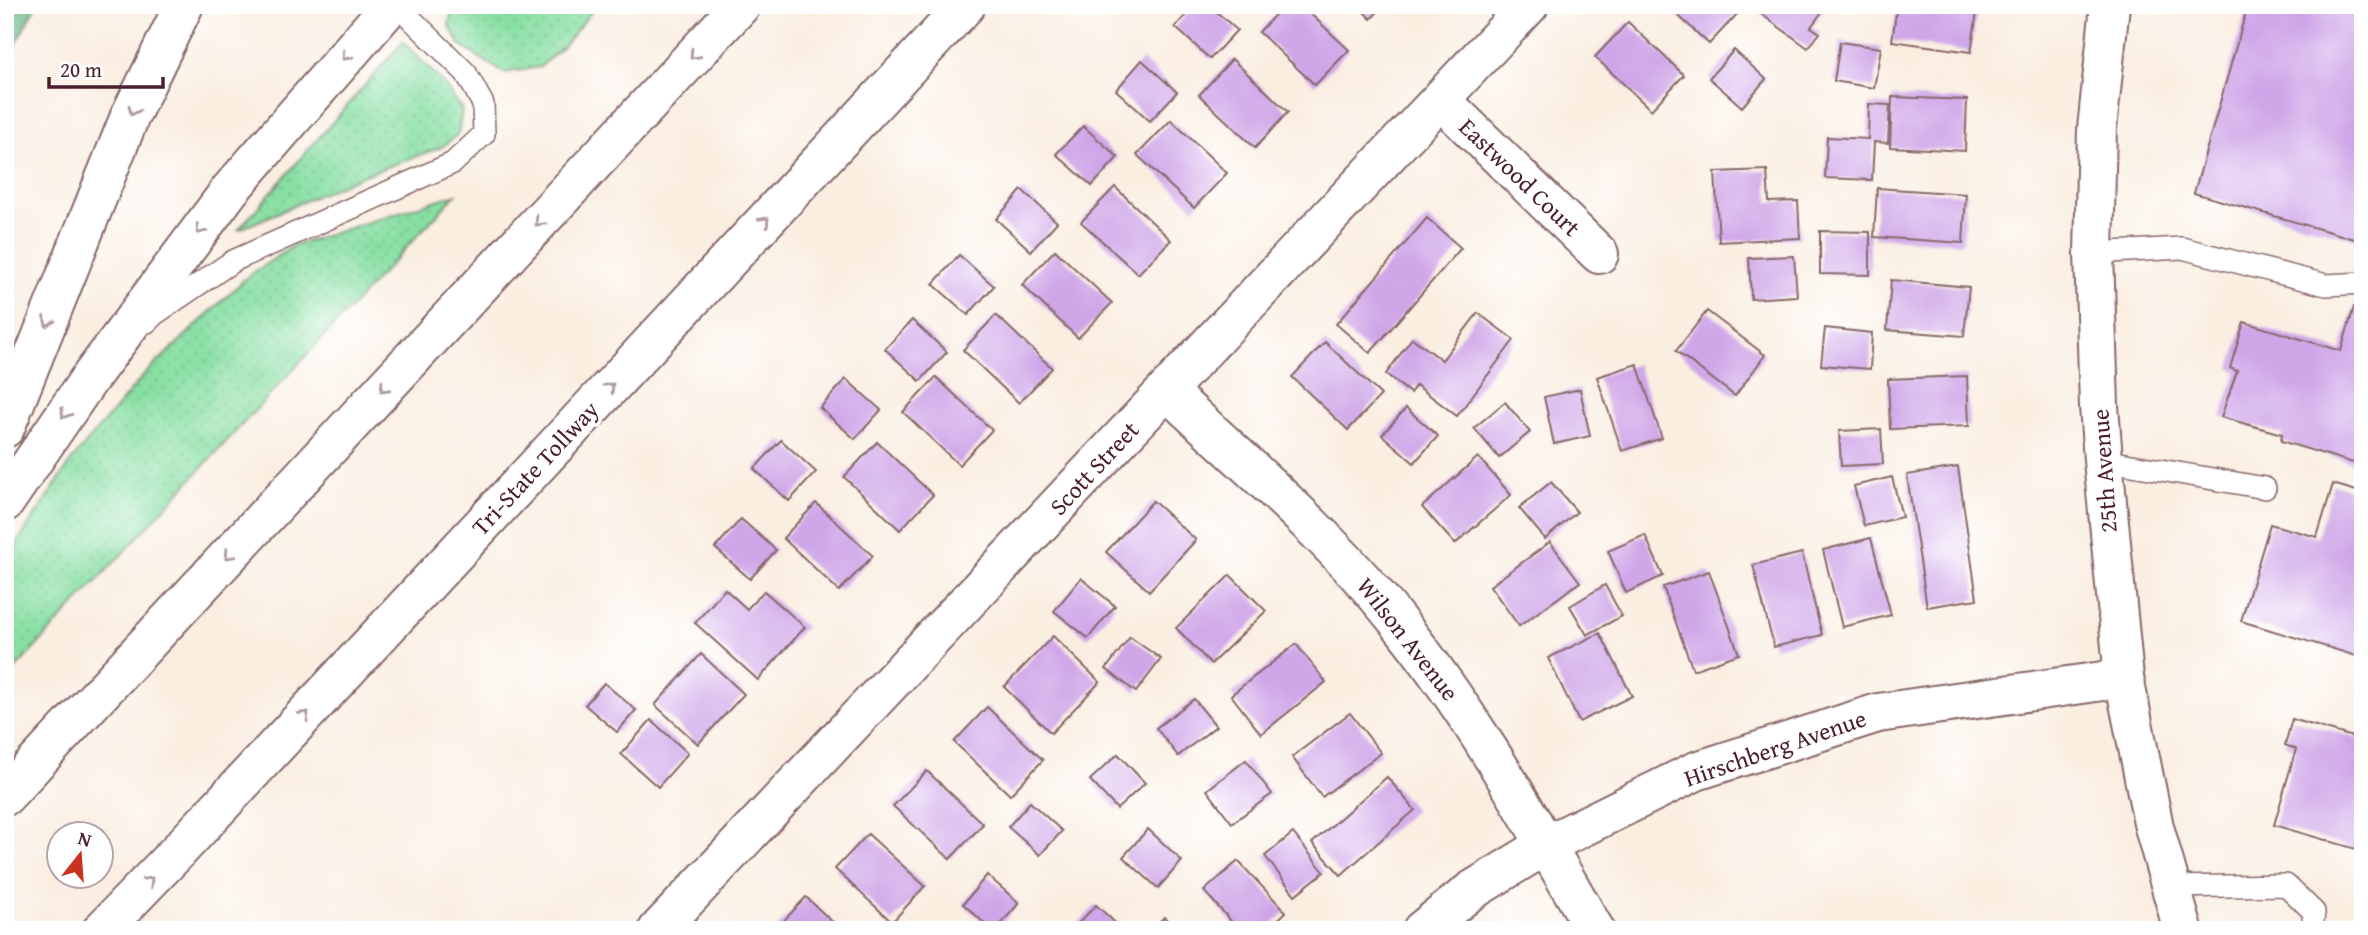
<svg xmlns="http://www.w3.org/2000/svg" width="2368" height="935" viewBox="0 0 2368 935" font-family="'Gentium Book Plus',serif">
  <defs>
    <pattern id="grass-dots" width="8" height="8" patternUnits="userSpaceOnUse" patternTransform="scale(1.75)"><rect width="8" height="8" fill="#87dfa3"/><path d="M2 2h.1M6 6h.1" fill="none" stroke="#76bf8c" stroke-width="1.8" stroke-linecap="round"/></pattern>
    <pattern id="forest-crowns" width="20" height="18" patternUnits="userSpaceOnUse" patternTransform="scale(1.75)"><rect width="20" height="18" fill="#6dbe89"/><path d="M2 6a3 3 0 1 1 6 0M12 15a3 3 0 1 1 6 0" fill="none" stroke="#5c9a70"/></pattern>
  </defs>
  <rect width="100%" height="100%" fill="#fff"/>
  <filter id="ink" filterUnits="userSpaceOnUse"><feTurbulence type="fractalNoise" baseFrequency=".0143" numOctaves="2"/><feDisplacementMap in="SourceGraphic" scale="14" xChannelSelector="R" yChannelSelector="G"/><feConvolveMatrix kernelMatrix="1 2 1 2 8 2 1 2 1" color-interpolation-filters="sRGB"/></filter>
  <filter id="wash" filterUnits="userSpaceOnUse"><feTurbulence type="fractalNoise" baseFrequency=".00686" numOctaves="4" result="noise"/><feDisplacementMap in="SourceGraphic" scale="28" xChannelSelector="R" yChannelSelector="G"/><feGaussianBlur stdDeviation="1.57" result="paint"/><feColorMatrix in="noise" values="0 0 0 0 0 0 0 0 0 0 0 0 0 0 0 0 0 1.4 0 .05"/><feComposite in="paint" operator="in"/></filter>
  <g filter="url(#wash)">
    <rect width="100%" height="100%" fill="#faeee1"/>
    <g fill="url(#grass-dots)" stroke="#687f67" stroke-width="2">
      <path d="M453 5H597L563 46 540 67 504 73 461 46 449 25Z"/>
      <path d="M403 42 443 83 462 110 458 134 442 147 359 177 238 230Z"/>
      <path d="M456 194 5 680V561L72 460 144 375 247 277 293 246Z"/>
    </g>
    <path fill="url(#forest-crowns)" stroke="#5c6e5a" stroke-width="2" d="M5 5H37L5 63Z"/>
    <g id="blocks">
      <g fill="#cfa6e8">
        <path d="M1195 5H1209L1237 30 1210 59 1175 27Z"/>
        <path d="M1284 5H1301L1349 50 1315 85 1259 32Z"/>
        <path d="M1357 5H1384L1371 19Z"/>
        <path d="M1667 5H1737L1742 9 1709 44Z"/>
        <path d="M1768 5H1819L1824 9 1811 27 1820 33 1808 48 1761 14Z"/>
        <path d="M1897 5H1978L1971 52 1892 41Z"/>
        <path d="M2248 5H2363V225L2358 240 2194 193Z"/>
        <path d="M1628 22 1684 75 1651 110 1595 57Z"/>
        <path d="M1840 42 1881 48 1874 88 1834 81Z"/>
        <path d="M1734 50 1766 79 1742 107 1709 78Z"/>
        <path d="M1232 59 1288 112 1255 148 1199 95Z"/>
        <path d="M1142 60 1177 92 1150 121 1116 90Z"/>
        <path d="M1892 97 1967 100 1965 151 1890 147Z"/>
        <path d="M1869 104 1890 105 1888 143 1874 142 1872 180 1825 178 1827 137 1868 139Z"/>
        <path d="M1171 120 1227 173 1194 208 1137 155Z"/>
        <path d="M1083 126 1118 157 1092 186 1056 154Z"/>
        <path d="M1767 170 1769 202 1798 201 1800 238 1719 242 1715 172Z"/>
        <path d="M1115 187 1171 240 1138 274 1081 222Z"/>
        <path d="M1877 188 1966 194 1963 243 1874 237Z"/>
        <path d="M1022 190 1057 222 1031 251 996 219Z"/>
        <path d="M1427 218 1461 248 1370 353 1336 324Z"/>
        <path d="M1820 231 1870 232V275L1820 274Z"/>
        <path d="M1055 250 1112 303 1078 338 1022 285Z"/>
        <path d="M959 255 994 286 968 315 933 284Z"/>
        <path d="M1794 256 1797 296 1751 299 1749 258Z"/>
        <path d="M1891 280 1969 287 1964 336 1887 330Z"/>
        <path d="M2354 307 2363 310V466L2281 441 2282 434 2221 417 2237 371 2230 368 2244 322 2341 351Z"/>
        <path d="M1707 311 1765 355 1735 396 1676 351Z"/>
        <path d="M1478 313 1514 340 1457 416 1416 385 1410 393 1386 374 1412 338 1442 360Z"/>
        <path d="M996 315 1052 368 1019 403 963 350Z"/>
        <path d="M912 320 947 352 920 381 885 349Z"/>
        <path d="M1825 328 1872 333 1870 369 1821 365Z"/>
        <path d="M1325 342 1381 395 1348 430 1292 377Z"/>
        <path d="M1637 364 1662 438 1622 451 1597 377Z"/>
        <path d="M1967 376 1969 426 1890 429 1888 379Z"/>
        <path d="M936 377 992 430 959 465 903 412Z"/>
        <path d="M846 379 881 410 855 439 820 408Z"/>
        <path d="M1580 389 1590 436 1554 444 1544 397Z"/>
        <path d="M1505 402 1530 432 1499 458 1474 428Z"/>
        <path d="M1406 408 1438 436 1414 463 1382 435Z"/>
        <path d="M1881 429 1883 464 1841 466 1839 431Z"/>
        <path d="M781 440 816 472 789 501 754 469Z"/>
        <path d="M877 442 933 495 900 530 844 477Z"/>
        <path d="M1478 457 1511 495 1455 544 1422 507Z"/>
        <path d="M1958 467 1977 599 1927 607 1907 475Z"/>
        <path d="M1892 477 1902 517 1864 526 1854 486Z"/>
        <path d="M1551 482 1577 512 1545 539 1519 508Z"/>
        <path d="M2333 484 2363 493V658L2241 621 2270 524 2317 537Z"/>
        <path d="M1153 501 1196 540 1149 591 1106 552Z"/>
        <path d="M816 503 873 556 839 591 783 538Z"/>
        <path d="M741 519 776 550 750 579 715 548Z"/>
        <path d="M1645 535 1663 576 1626 593 1608 551Z"/>
        <path d="M1871 538 1891 615 1842 627 1823 550Z"/>
        <path d="M1550 542 1580 582 1519 626 1490 586Z"/>
        <path d="M1802 553 1822 635 1774 647 1753 565Z"/>
        <path d="M1709 571 1739 654 1693 670 1663 587Z"/>
        <path d="M1230 575 1266 611 1211 664 1176 628Z"/>
        <path d="M1081 578 1115 606 1088 638 1054 611Z"/>
        <path d="M1605 585 1622 616 1587 635 1570 606Z"/>
        <path d="M725 589 747 609 764 591 805 627 758 680 695 623Z"/>
        <path d="M1600 633 1632 696 1579 722 1548 658Z"/>
        <path d="M1053 636 1100 682 1051 733 1004 687Z"/>
        <path d="M1130 637 1161 659 1136 692 1106 669Z"/>
        <path d="M1296 644 1326 682 1261 734 1231 695Z"/>
        <path d="M701 654 744 694 698 744 655 705Z"/>
        <path d="M604 683 636 710 617 732 585 705Z"/>
        <path d="M1194 699 1216 726 1178 756 1156 728Z"/>
        <path d="M987 707 1043 760 1010 795 954 742Z"/>
        <path d="M1350 713 1381 753 1322 797 1292 757Z"/>
        <path d="M2292 719 2363 740V851L2274 825 2296 749 2285 745Z"/>
        <path d="M651 720 688 753 658 787 621 754Z"/>
        <path d="M1118 754 1145 783 1117 809 1090 780Z"/>
        <path d="M1246 760 1272 794 1232 823 1207 790Z"/>
        <path d="M927 771 983 824 950 859 893 806Z"/>
        <path d="M1387 777 1415 810 1341 875 1312 843Z"/>
        <path d="M1030 802 1062 831 1040 855 1008 827Z"/>
        <path d="M1148 829 1182 861 1158 888 1123 857Z"/>
        <path d="M1293 833 1324 872 1295 895 1265 856Z"/>
        <path d="M868 834 925 886 892 922 835 869Z"/>
        <path d="M1238 861 1286 912 1267 930H1239L1204 891Z"/>
        <path d="M987 875 1019 903 996 930H992L963 904Z"/>
        <path d="M806 897 841 930H775Z"/>
        <path d="M1096 905 1123 930H1072Z"/>
        <path d="M1164 917 1177 930H1153Z"/>
      </g>
    </g>
  </g>
  <g filter="url(#ink)">
    <use href="#blocks" fill-opacity="0" stroke="#88676b" stroke-width="2"/>
    <g fill="none" stroke-linecap="round" stroke-linejoin="round">
      <g stroke="#88676b" stroke-width="24">
        <g id="service">
          <path d="M2094 253 2182 248 2326 285 2363 283"/>
          <path d="M147 322 155 314 233 261 453 163 484 134 483 104 466 73 397 5"/>
          <path d="M2103 460 2265 488"/>
          <path d="M2171 887 2286 885 2314 912 2312 930"/>
        </g>
      </g>
      <g stroke="#88676b" stroke-width="42">
        <g id="minor">
          <path d="M2110 5 2097 129 2094 253 2099 406 2103 460 2124 678 2154 827 2183 930"/>
          <path d="M1441 100 1599 254"/>
          <path d="M1167 391C1245 464 1328 534 1395 618 1473 714 1533 823 1595 930"/>
          <path d="M658 930 1529 5"/>
          <path d="M1422 930 1471 891 1546 845 1696 771 1878 713 2124 678"/>
        </g>
      </g>
      <g stroke="#88676b" stroke-width="42">
        <g id="motorway">
          <path d="M5 428 130 116 184 5"/>
          <path d="M5 502 87 382 230 190 391 5"/>
          <path d="M5 796 741 5"/>
          <path d="M102 930 182 847 966 5"/>
        </g>
      </g>
      <use href="#service" stroke="#fff" stroke-width="21"/>
      <use href="#minor" stroke="#fff" stroke-width="38"/>
      <use href="#motorway" stroke="#fff" stroke-width="38"/>
    </g>
    <defs><path id="oneway-chevron" d="M-2-3.5L2.5 0L-2 3.5" fill="none" stroke-width="1.6" stroke-linecap="round" stroke-linejoin="round" transform="scale(1.75)"/></defs>
    <g stroke="#ae9aa0">
      <use href="#oneway-chevron" transform="translate(694 55) rotate(133)"/>
      <use href="#oneway-chevron" transform="translate(346 56) rotate(132)"/>
      <use href="#oneway-chevron" transform="translate(133 111) rotate(115)"/>
      <use href="#oneway-chevron" transform="translate(765 221) rotate(-47)"/>
      <use href="#oneway-chevron" transform="translate(539 222) rotate(133)"/>
      <use href="#oneway-chevron" transform="translate(200 230) rotate(127)"/>
      <use href="#oneway-chevron" transform="translate(48 322) rotate(112)"/>
      <use href="#oneway-chevron" transform="translate(610 387) rotate(-47)"/>
      <use href="#oneway-chevron" transform="translate(384 388) rotate(133)"/>
      <use href="#oneway-chevron" transform="translate(65 414) rotate(124)"/>
      <use href="#oneway-chevron" transform="translate(229 555) rotate(133)"/>
      <use href="#oneway-chevron" transform="translate(305 715) rotate(-47)"/>
      <use href="#oneway-chevron" transform="translate(149 881) rotate(-46)"/>
    </g>
  </g>
  <g text-anchor="middle" dominant-baseline="central" stroke-width="7" stroke-linejoin="round" paint-order="stroke">
    <g font-size="24" fill="#4a1f2b" stroke="#fff">
      <text transform="translate(1520 177) rotate(44)">Eastwood Court</text>
      <text transform="translate(535 468) rotate(-47)">Tri-State Tollway</text>
      <text transform="translate(1094 468) rotate(-47)">Scott Street</text>
      <text transform="translate(2104 471) rotate(-94)">25th Avenue</text>
      <text transform="translate(1408 639) rotate(52)">Wilson Avenue</text>
      <text transform="translate(1775 748) rotate(-19)">Hirschberg Avenue</text>
    </g>
  </g>
  <rect width="2368" height="935" fill="none" stroke="#fff" stroke-width="28"/>
  <g transform="translate(80 855) rotate(17)"><circle r="33" fill="#ffffff" stroke="#b7a5aa" stroke-width="2"/>
  <path d="M0-5L12 26L0 18L-12 26Z" fill="#c8321e"/>
  <text y="-10" font-size="19" font-weight="bold" text-anchor="middle" fill="#4a1f2b">N</text>
  </g>
  <path d="M49 77v10h114v-10" fill="none" stroke="#4a1f2b" stroke-width="3.5"/>
  <text x="60" y="77" font-size="21" fill="#4a1f2b" stroke="#ffffff" stroke-width="5" paint-order="stroke">20 m</text>
</svg>
